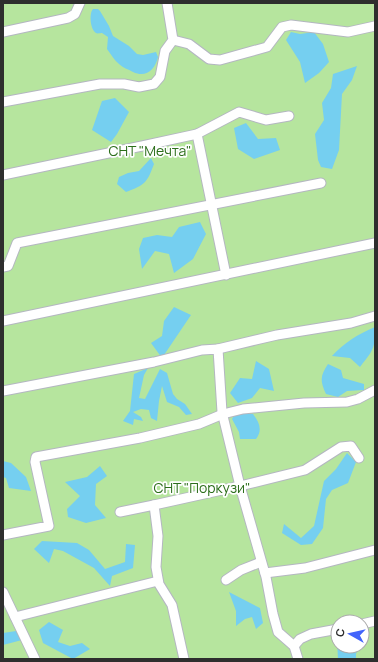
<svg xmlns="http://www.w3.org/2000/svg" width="378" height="662" viewBox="0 0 378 662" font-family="Manrope,sans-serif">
  <rect width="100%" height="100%" fill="#efe9e1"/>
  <path fill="#b6e59e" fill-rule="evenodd" d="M3 3H375V659H3ZM338 622H362V646H338Z"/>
  <g fill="#75cff0">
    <path d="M93 9H98L100 11 109 26 113 36 129 46 137 54 143 55 156 52 158 57C155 70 146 78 133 72 128 69 123 68 119 64 114 60 111 54 107 49L108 37 102 33C101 33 97 34 96 33 90 29 89 13 93 9Z"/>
    <path d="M291 32 300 34 314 32 323 44 329 62 319 73 305 83 300 62 286 40Z"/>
    <path d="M357 66 352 80 342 94 339 150 332 169 321 167 318 160 315 134 324 120 322 103 331 88 333 74Z"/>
    <path d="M115 98 129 112 117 134 111 142 92 130 102 101Z"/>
    <path d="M246 123 258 139 276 138 280 150 254 159 238 149 234 128Z"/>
    <path d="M151 158 154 164C147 183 145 185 126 192L117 184 119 177 128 173 139 171Z"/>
    <path d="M200 222 206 234 193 259 174 273 169 254 155 251 142 269 139 249 143 238 157 235 172 237 179 227Z"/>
    <path d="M174 307 191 315 162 358 151 343 162 336 164 321Z"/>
    <path d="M375 327C375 349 374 349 360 367L350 358 332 356C344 343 358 334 375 327Z"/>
    <path d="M256 361 269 369 274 391 260 388 252 398 238 403 230 393 240 378 252 379Z"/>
    <path d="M328 364 341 370 343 378 364 384V390L347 391 338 397 326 394C320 381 320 376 328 364Z"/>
    <path d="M148 368 144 375 139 398 145 399 160 369 167 373 173 394 177 399 185 404 192 414 186 415 179 407 167 402 162 386 159 401 157 421 151 418 149 410 141 409 133 412 141 417 143 421 134 419 133 425 123 421 130 411 134 374Z"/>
    <path d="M243 414H253C259 422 263 430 256 439H240L239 432 232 419 234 416Z"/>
    <path d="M347 453 356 462 348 483 332 490 326 499 323 528 312 544 301 545 282 533 284 524 301 538 314 526 324 481 336 469Z"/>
    <path d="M3 461 11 463 26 477 31 491 9 488 6 478 3 477Z"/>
    <path d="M100 466 107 476 96 484 95 505 106 518 86 523 68 517 67 509 80 496 65 482 87 477Z"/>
    <path d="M42 541 77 543 89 550 105 569 125 562 126 544 135 545 133 568 112 576 110 586 94 568 63 551 54 549 49 563 34 549Z"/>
    <path d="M229 592 260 608 263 623 256 629 252 617 245 619 236 626V611Z"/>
    <path d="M49 622 63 630 58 642 70 646 82 643 90 649 73 659 43 643 39 630Z"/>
    <path d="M16 631 22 640 3 645V633Z"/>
    <path d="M338 639V646H359L356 654V659H338L337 640Z"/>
  </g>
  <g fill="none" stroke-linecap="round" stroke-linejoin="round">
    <g stroke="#b4b7c1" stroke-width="11">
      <g id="minor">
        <path d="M3 32 68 18 75 14 80 3"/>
        <path d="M173 40 189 44 209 59 220 60 267 47 282 27 291 25 348 32 375 26"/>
        <path d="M3 102 100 84H124L139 87 154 84 160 77 165 51 173 40 167 3"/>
        <path d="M197 134 226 275"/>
        <path d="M3 175 142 146 197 134 239 112 266 120 289 116"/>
        <path d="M3 267 8 266 17 243 321 183"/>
        <path d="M3 321 375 243"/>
        <path d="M218 349 277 335 351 323 375 316"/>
        <path d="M3 391 154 362 202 350 218 349 222 412 240 486 266 577 273 614 278 632 294 646 298 659"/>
        <path d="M120 512 154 505"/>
        <path d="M3 535 49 526 35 462 36 457 140 438 199 424 223 414 243 409 304 403 347 402 358 399 375 390"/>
        <path d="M265 573 305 568 375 550"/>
        <path d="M226 580 241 570 261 562"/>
        <path d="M3 592 35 659"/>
        <path d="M15 617 158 581"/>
        <path d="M362 624 375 621"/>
        <path d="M294 646 300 639 311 634 338 629"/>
        <path d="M184 659 172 605 159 584 156 567 158 536 154 505 240 486 305 470 341 447 351 446 359 458"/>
      </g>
    </g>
    <use href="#minor" stroke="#fff" stroke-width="9"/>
  </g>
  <g text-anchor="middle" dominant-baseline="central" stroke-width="3.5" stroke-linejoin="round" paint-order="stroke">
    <g font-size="14" fill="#2c6e1b" stroke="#fff">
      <text x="150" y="150">СНТ "Мечта"</text>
      <text x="202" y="487">СНТ "Поркузи"</text>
    </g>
  </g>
  <rect width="378" height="662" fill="none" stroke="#2e2e2e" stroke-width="8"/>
  <g transform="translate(350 634) rotate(278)"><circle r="19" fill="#ffffff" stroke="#ababab"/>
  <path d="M0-3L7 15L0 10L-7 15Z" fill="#4264fb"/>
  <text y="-6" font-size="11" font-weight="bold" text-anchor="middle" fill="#2e2e2e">С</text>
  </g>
</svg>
